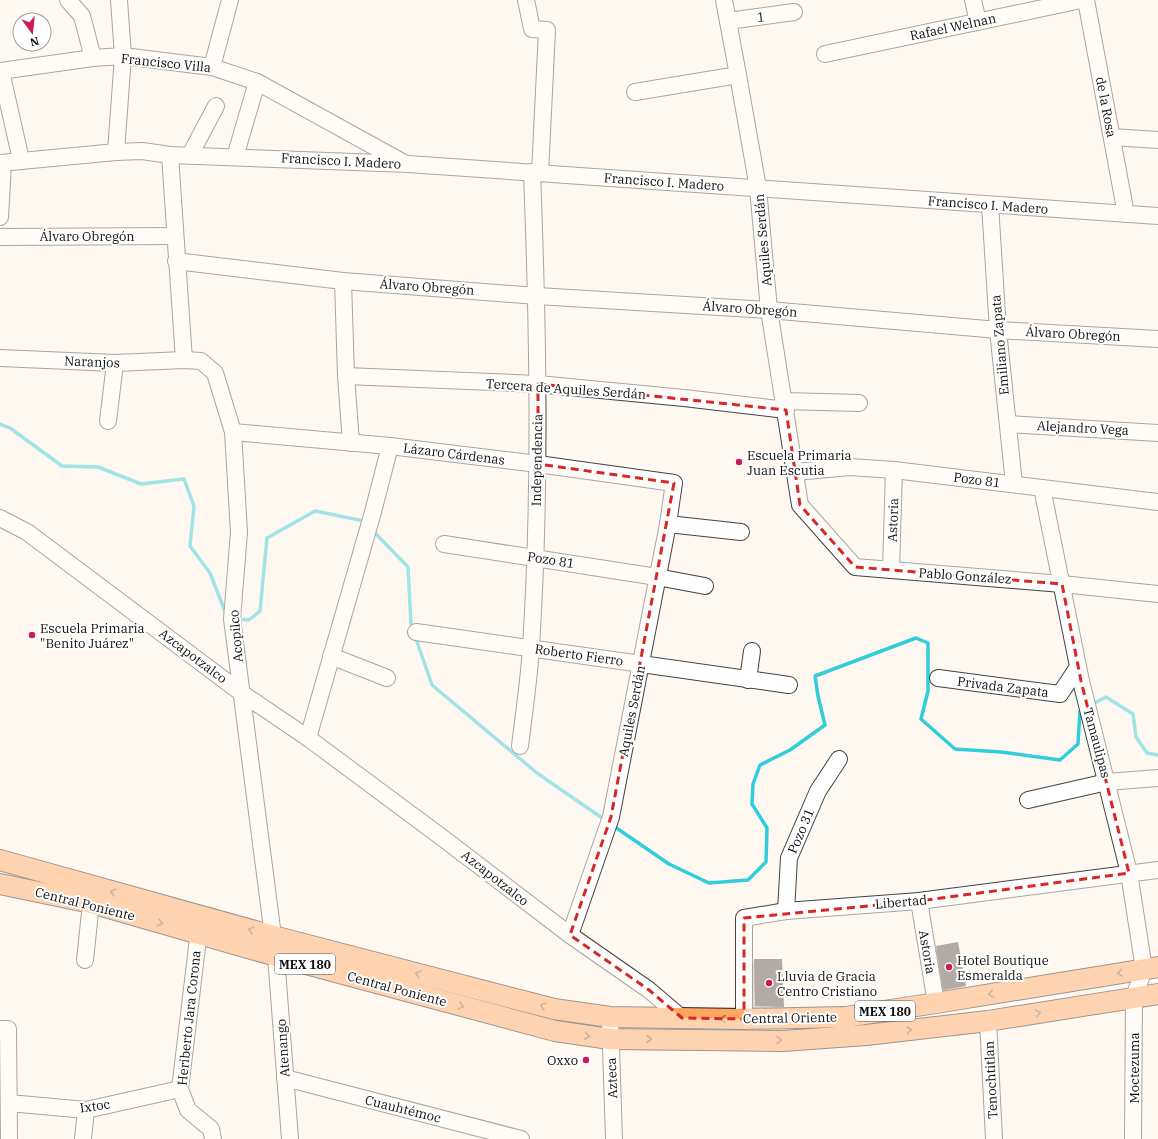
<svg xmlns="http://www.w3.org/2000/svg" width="1158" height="1139" viewBox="0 0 1158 1139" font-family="'IBM Plex Serif',serif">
  <defs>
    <filter id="shadow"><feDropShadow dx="-3.5" dy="3.5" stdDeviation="1" flood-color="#0004"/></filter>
  </defs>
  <rect width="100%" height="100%" fill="#fff8f1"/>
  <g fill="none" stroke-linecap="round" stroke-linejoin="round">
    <g stroke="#30cddb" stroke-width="3.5">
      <path d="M0 424 10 428 62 466 98 467 141 484 184 479 194 506 190 546 210 573 226 614"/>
      <path d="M373 531 408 567 411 624 413 630"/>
      <path d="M237 619 249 620 260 611 267 538 315 511 364 521 366 524"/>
      <path d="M415 636 432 685 537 773 605 820"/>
      <path d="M1091 705 1106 697 1133 714 1136 737 1147 753 1158 755"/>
      <path d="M612 825 669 864 709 883 748 880 766 862 767 828 752 804 753 784 760 765 790 750 825 725 818 696 815 676 916 638 928 643V691L921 719 955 749 1001 752 1060 760 1078 744 1080 711 1082 710"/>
    </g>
  </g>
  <g fill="#594b4a" filter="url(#shadow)">
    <path d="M958 942 966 986 943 990 936 946Z"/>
    <path d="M754 959H782L784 1007 755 1006Z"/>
  </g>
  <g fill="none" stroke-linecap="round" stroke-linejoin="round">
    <g stroke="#424242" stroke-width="18">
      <g id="minor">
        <path d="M68 0 82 16 93 58"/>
        <path d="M526 0 532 29 547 30 540 173"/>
        <path d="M724 0 738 75 758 188 769 310 800 505 855 567 1062 584 1158 594"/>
        <path d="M973 0 978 22"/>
        <path d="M1086 0 1126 214"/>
        <path d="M728 21 794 12"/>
        <path d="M825 54 1081 0"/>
        <path d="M212 67 230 0"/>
        <path d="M0 71 93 58 123 56 212 67 257 82 404 163"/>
        <path d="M1 71 21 160"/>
        <path d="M635 92 738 75"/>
        <path d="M1112 137 1158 140"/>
        <path d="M116 152 123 56 119 0"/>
        <path d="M170 155 184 360"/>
        <path d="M190 155 216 106"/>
        <path d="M235 157 257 82"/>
        <path d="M0 163 116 152 142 151 170 155 408 164 1158 216"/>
        <path d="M990 205 998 330 1014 484"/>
        <path d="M0 217 3 163"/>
        <path d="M0 237 175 236"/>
        <path d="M176 261 343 281 537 296 769 310 998 330 1158 339"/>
        <path d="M343 281 346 376 351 443"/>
        <path d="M0 358 115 363 184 360 201 361 215 373 233 432 239 532 232 619 273 936"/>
        <path d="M346 376 538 384 684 398 786 410"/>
        <path d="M784 401 859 403"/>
        <path d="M108 421 115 363"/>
        <path d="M1008 424 1158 433"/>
        <path d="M233 432 390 446 538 464 674 483 668 524 611 817 570 935"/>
        <path d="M795 472 850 467 894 470 1158 502"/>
        <path d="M1042 488 1081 681 1129 873 1144 969 1134 997 1133 1139"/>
        <path d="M0 518 27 532 243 694 308 738 440 836 570 935 649 990 682 1018"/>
        <path d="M668 524 741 532"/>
        <path d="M444 544 657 577 705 586"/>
        <path d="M891 570 894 470"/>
        <path d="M416 632 789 685"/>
        <path d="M331 656 387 678"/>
        <path d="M938 678 1060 694 1078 667"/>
        <path d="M748 680 752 651"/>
        <path d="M308 738 373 512 390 446"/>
        <path d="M520 746C524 713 529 680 531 647 541 489 538 331 532 172"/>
        <path d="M1028 800 1107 782 1158 778"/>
        <path d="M919 901 936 1003"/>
        <path d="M786 911 789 858 818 791 839 759"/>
        <path d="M200 922 180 1089 188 1110 211 1129 213 1139"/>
        <path d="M276 956 290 1139"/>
        <path d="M85 960 91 903"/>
        <path d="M610 1017 614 1139"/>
        <path d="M744 1019V918L786 911 919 901 1158 870"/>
        <path d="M988 1021 994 1139"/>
        <path d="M0 1029H8L9 1139"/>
        <path d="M285 1078 521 1139"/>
        <path d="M9 1103 86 1110 180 1089"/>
        <path d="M83 1139 86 1110"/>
      </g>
    </g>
    <g stroke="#202020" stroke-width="22">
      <g id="major">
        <path d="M0 860 273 936 554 1009 610 1017 744 1019 845 1017 936 1003 1158 967"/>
        <path d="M0 884 91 903 276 956 555 1031 610 1039 783 1041 866 1035 988 1021 1158 994"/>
      </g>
    </g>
    <use href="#minor" stroke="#fff" stroke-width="16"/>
    <use href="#major" stroke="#ffa661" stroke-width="20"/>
  </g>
  <defs><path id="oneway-chevron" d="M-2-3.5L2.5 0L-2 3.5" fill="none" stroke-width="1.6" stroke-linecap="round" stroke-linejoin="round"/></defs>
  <g stroke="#93623c">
    <use href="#oneway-chevron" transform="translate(113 892) rotate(-164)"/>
    <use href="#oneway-chevron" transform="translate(160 923) rotate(16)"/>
    <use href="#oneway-chevron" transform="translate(251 930) rotate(-165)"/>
    <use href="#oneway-chevron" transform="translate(1120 973) rotate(171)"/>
    <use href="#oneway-chevron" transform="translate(418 974) rotate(-165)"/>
    <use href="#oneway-chevron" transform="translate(991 994) rotate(171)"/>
    <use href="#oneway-chevron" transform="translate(461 1006) rotate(15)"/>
    <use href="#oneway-chevron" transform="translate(543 1006) rotate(-165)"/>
    <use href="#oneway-chevron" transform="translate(1038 1013) rotate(-10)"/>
    <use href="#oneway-chevron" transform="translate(723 1019) rotate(-179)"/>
    <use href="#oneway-chevron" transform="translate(909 1030) rotate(-6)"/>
    <use href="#oneway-chevron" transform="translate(587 1036) rotate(8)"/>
    <use href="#oneway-chevron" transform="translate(649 1039)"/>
    <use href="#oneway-chevron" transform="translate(779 1040) rotate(-1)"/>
  </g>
  <path d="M0 0H1158V1139H0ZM538 384 786 410 800 505 855 567 1062 584 1081 681 1129 873 919 901 744 918V1019L682 1018 649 990 570 935 611 817 674 483 538 464Z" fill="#fff8f1" fill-opacity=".55" fill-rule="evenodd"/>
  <path fill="none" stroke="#d62828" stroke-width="3" stroke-dasharray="8 5" stroke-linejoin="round" d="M538 384 786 410 800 505 855 567 1062 584 1081 681 1129 873 919 901 744 918V1019L682 1018 649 990 570 935 611 817 674 483 538 464Z"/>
  <g fill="#ce185b" stroke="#fff" stroke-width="1.5">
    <circle cx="739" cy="462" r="4"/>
    <circle cx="32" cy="635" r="4"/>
    <circle cx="949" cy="967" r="4"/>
    <circle cx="769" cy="983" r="4"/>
    <circle cx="586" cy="1060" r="4"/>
  </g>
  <g text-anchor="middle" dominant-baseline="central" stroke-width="4" stroke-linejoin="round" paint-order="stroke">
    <g fill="#fff" stroke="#575757" stroke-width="1">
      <rect x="275" y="954" width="60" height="20" rx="3"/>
      <rect x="855" y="1001" width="60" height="20" rx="3"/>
    </g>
    <g font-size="12" font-weight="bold" fill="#0f0f0f">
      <text x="305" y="964">MEX 180</text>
      <text x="885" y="1011">MEX 180</text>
    </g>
    <g font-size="13" fill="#0f0f0f" stroke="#fff">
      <text transform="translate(761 17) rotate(-6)">1</text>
      <text transform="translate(953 27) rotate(-12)">Rafael Welnan</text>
      <text transform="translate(166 63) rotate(6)">Francisco Villa</text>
      <text transform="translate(1106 107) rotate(79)">de la Rosa</text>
      <text transform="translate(341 161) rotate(3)">Francisco I. Madero</text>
      <text transform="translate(664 182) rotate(4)">Francisco I. Madero</text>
      <text transform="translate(988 205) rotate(4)">Francisco I. Madero</text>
      <text x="87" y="236">Álvaro Obregón</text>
      <text transform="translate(763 240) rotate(-95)">Aquiles Serdán</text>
      <text transform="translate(427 287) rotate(4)">Álvaro Obregón</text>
      <text transform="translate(750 309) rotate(4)">Álvaro Obregón</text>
      <text transform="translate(1073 334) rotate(3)">Álvaro Obregón</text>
      <text transform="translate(1000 345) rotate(-95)">Emiliano Zapata</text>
      <text transform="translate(92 362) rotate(2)">Naranjos</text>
      <text transform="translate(566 389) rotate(4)">Tercera de Aquiles Serdán</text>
      <text transform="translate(1083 428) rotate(3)">Alejandro Vega</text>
      <text transform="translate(454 454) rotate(7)">Lázaro Cárdenas</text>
      <text transform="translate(537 460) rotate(-89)">Independencia</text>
      <text transform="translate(977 480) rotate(7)">Pozo 81</text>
      <text transform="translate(893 520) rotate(-88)">Astoria</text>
      <text transform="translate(551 560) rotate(9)">Pozo 81</text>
      <text transform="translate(965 576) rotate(4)">Pablo González</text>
      <text transform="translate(236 636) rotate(-95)">Acopilco</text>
      <text transform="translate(579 655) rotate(8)">Roberto Fierro</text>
      <text transform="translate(193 656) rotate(37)">Azcapotzalco</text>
      <text transform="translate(1003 687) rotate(7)">Privada Zapata</text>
      <text transform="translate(632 711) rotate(-79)">Aquiles Serdán</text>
      <text transform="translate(1097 743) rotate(75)">Tamaulipas</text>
      <text transform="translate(801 831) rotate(-67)">Pozo 31</text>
      <text transform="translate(495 878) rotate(38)">Azcapotzalco</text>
      <text transform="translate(901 902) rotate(-5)">Libertad</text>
      <text transform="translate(85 904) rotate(14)">Central Poniente</text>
      <text transform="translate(927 952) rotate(80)">Astoria</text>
      <text transform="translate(397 989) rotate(15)">Central Poniente</text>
      <text transform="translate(189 1018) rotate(-84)">Heriberto Jara Corona</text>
      <text transform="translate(790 1018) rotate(-1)">Central Oriente</text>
      <text transform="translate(283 1048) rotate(-94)">Atenango</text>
      <text transform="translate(1134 1068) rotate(-90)">Moctezuma</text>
      <text transform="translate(612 1078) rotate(-92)">Azteca</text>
      <text transform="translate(991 1080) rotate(-93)">Tenochtitlan</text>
      <text transform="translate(95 1106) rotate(-8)">Ixtoc</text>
      <text transform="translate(403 1109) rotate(14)">Cuauhtémoc</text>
    </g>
    <g font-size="13" fill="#0f0f0f" stroke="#fff" text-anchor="start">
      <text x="747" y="455">Escuela Primaria<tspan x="747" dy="15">Juan Escutia</tspan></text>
      <text x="40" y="628">Escuela Primaria<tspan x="40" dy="15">"Benito Juárez"</tspan></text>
      <text x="957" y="960">Hotel Boutique<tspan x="957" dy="15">Esmeralda</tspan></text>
      <text x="777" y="976">Lluvia de Gracia<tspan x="777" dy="15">Centro Cristiano</tspan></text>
      <text x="578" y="1060" text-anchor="end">Oxxo</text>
    </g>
  </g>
  <g transform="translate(32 32) rotate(165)"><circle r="19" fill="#ffffff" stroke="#9f9f9f"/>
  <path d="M0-3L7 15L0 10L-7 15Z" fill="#ce185b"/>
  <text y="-6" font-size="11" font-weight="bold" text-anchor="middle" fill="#0f0f0f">N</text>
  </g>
</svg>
